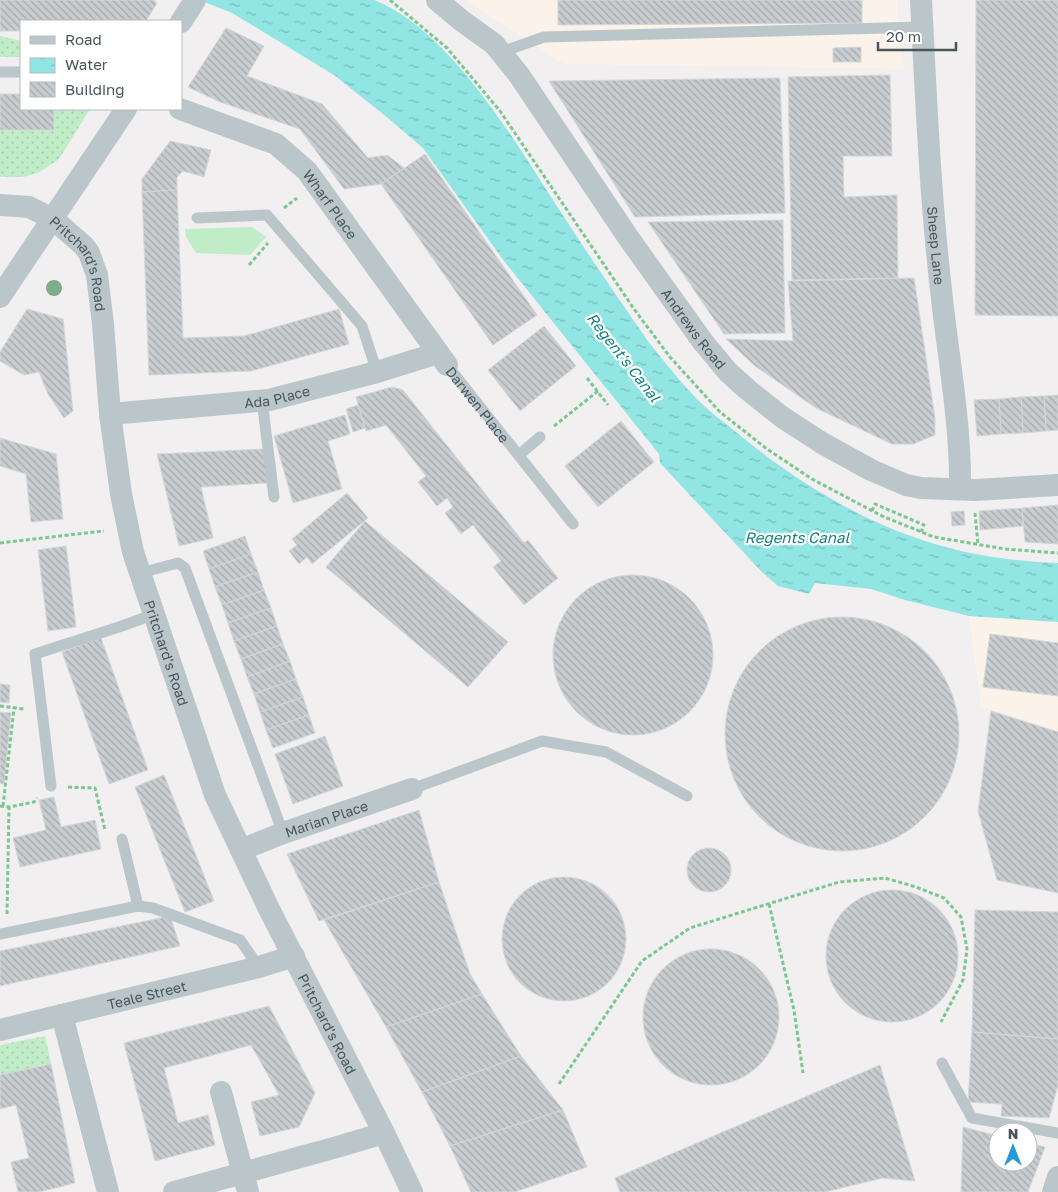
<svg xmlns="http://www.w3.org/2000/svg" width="1058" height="1192" viewBox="0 0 1058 1192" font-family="'Golos Text',sans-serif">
  <defs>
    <pattern id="grass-dots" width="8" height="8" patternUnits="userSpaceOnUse" patternTransform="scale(1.25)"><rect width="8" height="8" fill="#c0ecc7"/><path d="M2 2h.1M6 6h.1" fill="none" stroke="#a6ccad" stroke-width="1.8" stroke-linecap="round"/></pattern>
    <pattern id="water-ripples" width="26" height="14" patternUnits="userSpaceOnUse" patternTransform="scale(1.25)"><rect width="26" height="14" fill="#91e5e3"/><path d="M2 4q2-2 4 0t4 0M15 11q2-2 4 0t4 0" fill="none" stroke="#78bcbb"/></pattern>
    <pattern id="building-back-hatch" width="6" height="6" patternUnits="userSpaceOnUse" patternTransform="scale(1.25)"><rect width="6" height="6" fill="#c9cdd0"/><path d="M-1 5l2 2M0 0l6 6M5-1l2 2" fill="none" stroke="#a5a9ac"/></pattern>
  </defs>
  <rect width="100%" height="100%" fill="#f1efef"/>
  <g fill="#fbf2e9">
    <path d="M465 0H897V32L905 69 564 64Z"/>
    <path d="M969 616 1058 622V732L981 706Z"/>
  </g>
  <g fill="url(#grass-dots)">
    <path d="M0 36 21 41V57H0Z"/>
    <path d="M54 109H90L59 159 38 173 23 177H0V130H54Z"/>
    <path d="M45 1036 51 1064 0 1075V1045Z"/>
  </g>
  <path fill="#c0ecc7" d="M252 227 266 237 250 255 196 253 186 237 185 229Z"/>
  <path fill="url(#water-ripples)" d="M199 0H374C453 31 519 149 564 217 591 259 619 299 647 340 664 361 680 382 699 401 709 411 720 419 731 428 794 481 868 527 949 548 983 557 1023 562 1058 563V622L969 616 905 600 871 589 815 583 809 594 778 586 761 571 660 463 659 454 504 261 423 148 388 118 334 75 232 13Z"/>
  <g fill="url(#building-back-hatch)" stroke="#d3d7da">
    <path d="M0 0H153L157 3 146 21H21V31H0Z"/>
    <path d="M558 0H862V23L558 25Z"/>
    <path d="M976 0H1058V316L975 315Z"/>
    <path d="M226 28 264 46 247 76 322 104 368 158 387 155 404 168 381 184 344 189 300 129 220 102 188 87Z"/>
    <path d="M861 47V62H833V48Z"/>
    <path d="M890 75 892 156H843L844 197 897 195 898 278 792 280 788 77Z"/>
    <path d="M780 78 785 213 635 217 549 81Z"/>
    <path d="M0 94H21V109H54V130H0Z"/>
    <path d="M170 141 211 150 204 177 183 171 177 177V190L142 192V179Z"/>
    <path d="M425 154 537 315 493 345 381 184Z"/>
    <path d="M177 190 183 338 244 336 339 309 349 344 251 371 149 375 142 192Z"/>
    <path d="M783 220 785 333 724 334 648 222Z"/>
    <path d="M914 278 935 418V435L913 444H892L816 408 755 366 726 339 793 341 788 281Z"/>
    <path d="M27 309 63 319 73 411 64 418 48 394 39 372 24 375 0 361V352Z"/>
    <path d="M544 326 576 366 520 411 488 370Z"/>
    <path d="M392 387 403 390 524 543 528 540 558 578 524 605 493 567 501 561 473 525 461 534 445 513 453 507 447 498 437 506 418 482 426 476 386 425 366 431 356 397Z"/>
    <path d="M1058 395V430L1046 431 1044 396Z"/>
    <path d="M1044 396 1046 431 1023 433 1021 397Z"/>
    <path d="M1021 397 1023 433 1001 434 999 399Z"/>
    <path d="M999 399 1001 434 977 436 974 400Z"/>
    <path d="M358 405 365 428 353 432 346 409Z"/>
    <path d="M345 415 350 434 328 441 342 489 293 503 274 436Z"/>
    <path d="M621 421 654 462 598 507 565 466Z"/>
    <path d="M0 438 56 454 63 519 31 522 26 474 0 466Z"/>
    <path d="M265 449 267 483 201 487 213 538 179 546 157 454Z"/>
    <path d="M347 493 368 518 312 564 307 557 299 564 289 551 297 545 292 539Z"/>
    <path d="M1058 505V544L1025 542 1022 508Z"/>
    <path d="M1022 508 1023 526 980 530 979 511Z"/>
    <path d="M964 511 965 525 952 526 951 512Z"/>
    <path d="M365 521 508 642 468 687 326 567Z"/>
    <path d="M245 536 251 554 209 569 203 551Z"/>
    <path d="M66 546 76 627 48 631 38 550Z"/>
    <path d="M251 554 258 572 215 587 209 569Z"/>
    <path d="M258 572 264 590 222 605 215 587Z"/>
    <circle cx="633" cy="655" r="80"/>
    <path d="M264 590 271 608 228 623 222 605Z"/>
    <path d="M271 608 277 626 234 641 228 623Z"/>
    <circle cx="842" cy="734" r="117"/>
    <path d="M277 626 283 644 241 659 234 641Z"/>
    <path d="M990 634 1058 643V696L983 687Z"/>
    <path d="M101 638 148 770 109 784 62 652Z"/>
    <path d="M283 644 290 661 247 677 241 659Z"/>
    <path d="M290 661 296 679 254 694 247 677Z"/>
    <path d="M296 679 303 697 260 712 254 694Z"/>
    <path d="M0 684 10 685 9 703 0 702Z"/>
    <path d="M303 697 309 715 266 730 260 712Z"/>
    <path d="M991 711 1058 732V893L997 880 978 811Z"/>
    <path d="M0 712 11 713 4 784 0 783Z"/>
    <path d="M309 715 315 733 273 748 266 730Z"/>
    <path d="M325 736 343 786 293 804 275 754Z"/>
    <path d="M164 775 214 901 185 912 135 787Z"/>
    <path d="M54 797 61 827 95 820 101 849 20 867 13 838 46 830 39 800Z"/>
    <path d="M419 810 439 882 319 921 287 854Z"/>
    <circle cx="709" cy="870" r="22"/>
    <circle cx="564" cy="939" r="62"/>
    <path d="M439 882 470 974 482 994 386 1027 324 920Z"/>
    <circle cx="892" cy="956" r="66"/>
    <path d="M975 910 1058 912V1039L972 1032Z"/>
    <path d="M170 916 180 946 0 986V951Z"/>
    <circle cx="711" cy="1017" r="68"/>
    <path d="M482 994 521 1056 422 1092 386 1027Z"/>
    <path d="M269 1006 315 1093 299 1127 260 1136 251 1102 279 1095 251 1045 164 1068 178 1123 208 1115 215 1145 155 1161 124 1043Z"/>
    <path d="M972 1032 1058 1039V1085L1049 1118 1001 1116 1002 1104 968 1102Z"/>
    <path d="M521 1056 563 1110 450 1146 422 1092Z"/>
    <path d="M51 1064 75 1183 39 1192H18L11 1162 29 1158 16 1105 0 1109V1075Z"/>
    <path d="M880 1065 915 1181 883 1178 825 1192H620L615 1178Z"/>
    <path d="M563 1110 587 1167 515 1192H471L450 1146Z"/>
    <path d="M963 1127 998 1136V1162H1028V1143L1045 1147 1028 1192H961Z"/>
  </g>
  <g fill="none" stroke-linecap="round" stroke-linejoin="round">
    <g stroke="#7bc790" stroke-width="3" stroke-dasharray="4 2.5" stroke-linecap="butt">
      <path d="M390 0 447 48 500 111 634 309 670 357 720 412 767 449 812 479 882 516 934 537 1005 549 1058 553"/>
      <path d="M284 208 297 198"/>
      <path d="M249 265 268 243"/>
      <path d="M587 378 608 405"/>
      <path d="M554 426 598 391"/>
      <path d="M872 511 875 504 924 525 921 532"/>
      <path d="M975 513 978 545"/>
      <path d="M0 543 104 531"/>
      <path d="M0 706 24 709"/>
      <path d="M68 787 95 788 105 830"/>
      <path d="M0 806 9 807 34 802 37 798"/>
      <path d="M3 806 14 708"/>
      <path d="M769 904 794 1010 803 1073"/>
      <path d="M7 914 9 807"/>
      <path d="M559 1084 642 961 690 928 839 882 885 878 916 887 944 898 961 917 967 949 963 980 941 1022"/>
    </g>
    <g stroke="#bbc6cb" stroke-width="11">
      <path d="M504 56 510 49 544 37 922 27"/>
      <path d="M0 72H21"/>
      <path d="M197 218 267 215 362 326 377 372"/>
      <path id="s1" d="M447 365 573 524"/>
      <path d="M262 400 274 497"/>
      <path d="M519 455 540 437"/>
      <path d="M140 573 178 563 185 568 283 833"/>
      <path d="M51 786 35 654 119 627 155 614"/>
      <path d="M412 789 542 741 606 752 687 796"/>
      <path d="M122 839 138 906"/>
      <path d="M0 934 138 906 153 908 240 940 259 967"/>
      <path d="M942 1063 972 1118 1058 1133"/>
    </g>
    <g stroke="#bbc6cb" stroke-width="22">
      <path id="s2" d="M437 0 462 21 494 44 519 75 630 240 703 342 728 372 748 390 782 417 822 443 871 470 906 485 921 488 975 490 1058 485"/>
      <path id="s3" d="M921 0C926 97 930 194 941 290 948 357 961 423 960 489"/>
      <path d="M181 22 195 0"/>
      <path id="s4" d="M180 109 276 144 307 171 447 365"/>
      <path id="s5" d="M0 205 29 207 53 219 84 246 89 253 97 275 103 324 110 414 121 494 133 552 215 795 269 909 384 1133 412 1192"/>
      <path d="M0 297 126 109"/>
      <path id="s6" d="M110 414 269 400 377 372 438 353"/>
      <path id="s7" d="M241 850 283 833 412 789"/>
      <path d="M62 1015 108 1192"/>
      <path id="s8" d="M0 1030 259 967 294 956"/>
      <path d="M221 1092 248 1192"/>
      <path d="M174 1192 337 1147 384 1133"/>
      <path d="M1053 1192 1058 1177"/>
    </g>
  </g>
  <circle fill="#7dad89" cx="54" cy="288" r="8"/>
  <g text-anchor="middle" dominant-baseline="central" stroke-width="4.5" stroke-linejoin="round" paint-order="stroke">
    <g font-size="14" fill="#48565b" stroke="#fff">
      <text stroke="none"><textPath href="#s4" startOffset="184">Wharf Place</textPath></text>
      <text stroke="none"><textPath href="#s3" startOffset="246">Sheep Lane</textPath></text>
      <text stroke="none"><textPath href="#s5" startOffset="110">Pritchard's Road</textPath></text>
      <text stroke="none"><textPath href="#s2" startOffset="420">Andrews Road</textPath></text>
      <text stroke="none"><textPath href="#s6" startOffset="168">Ada Place</textPath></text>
      <text stroke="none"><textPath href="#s1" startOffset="50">Darwen Place</textPath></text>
      <text stroke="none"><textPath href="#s5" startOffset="515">Pritchard's Road</textPath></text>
      <text stroke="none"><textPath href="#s7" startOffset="91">Marian Place</textPath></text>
      <text stroke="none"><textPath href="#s8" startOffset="151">Teale Street</textPath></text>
      <text stroke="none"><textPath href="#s5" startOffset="920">Pritchard's Road</textPath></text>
    </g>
    <g font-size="15" font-style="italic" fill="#168380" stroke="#fff">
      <text transform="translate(624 357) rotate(52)">Regent's Canal</text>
      <text x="797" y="537">Regents Canal</text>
    </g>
  </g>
  <rect x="20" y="20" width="162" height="90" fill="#ffffff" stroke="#b6bbbd"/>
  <rect x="30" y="36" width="25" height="8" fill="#bbc6cb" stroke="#b6bbbd"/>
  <text x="65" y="45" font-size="15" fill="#48565b">Road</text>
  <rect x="30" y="58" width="25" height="15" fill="url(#water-ripples)" stroke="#b6bbbd"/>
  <text x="65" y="70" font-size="15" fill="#48565b">Water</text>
  <rect x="30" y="82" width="25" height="15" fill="url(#building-back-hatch)" stroke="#b6bbbd"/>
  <text x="65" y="95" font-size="15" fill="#48565b">Building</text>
  <g transform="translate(1013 1147)"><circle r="24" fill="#ffffff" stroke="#b6bbbd"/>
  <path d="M0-4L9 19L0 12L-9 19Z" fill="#269ad3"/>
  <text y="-8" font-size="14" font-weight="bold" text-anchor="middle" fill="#48565b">N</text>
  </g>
  <path d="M878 42v8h78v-8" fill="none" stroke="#48565b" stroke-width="2.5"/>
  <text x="886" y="42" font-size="15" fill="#48565b" stroke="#ffffff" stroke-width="4" paint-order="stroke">20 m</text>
</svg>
